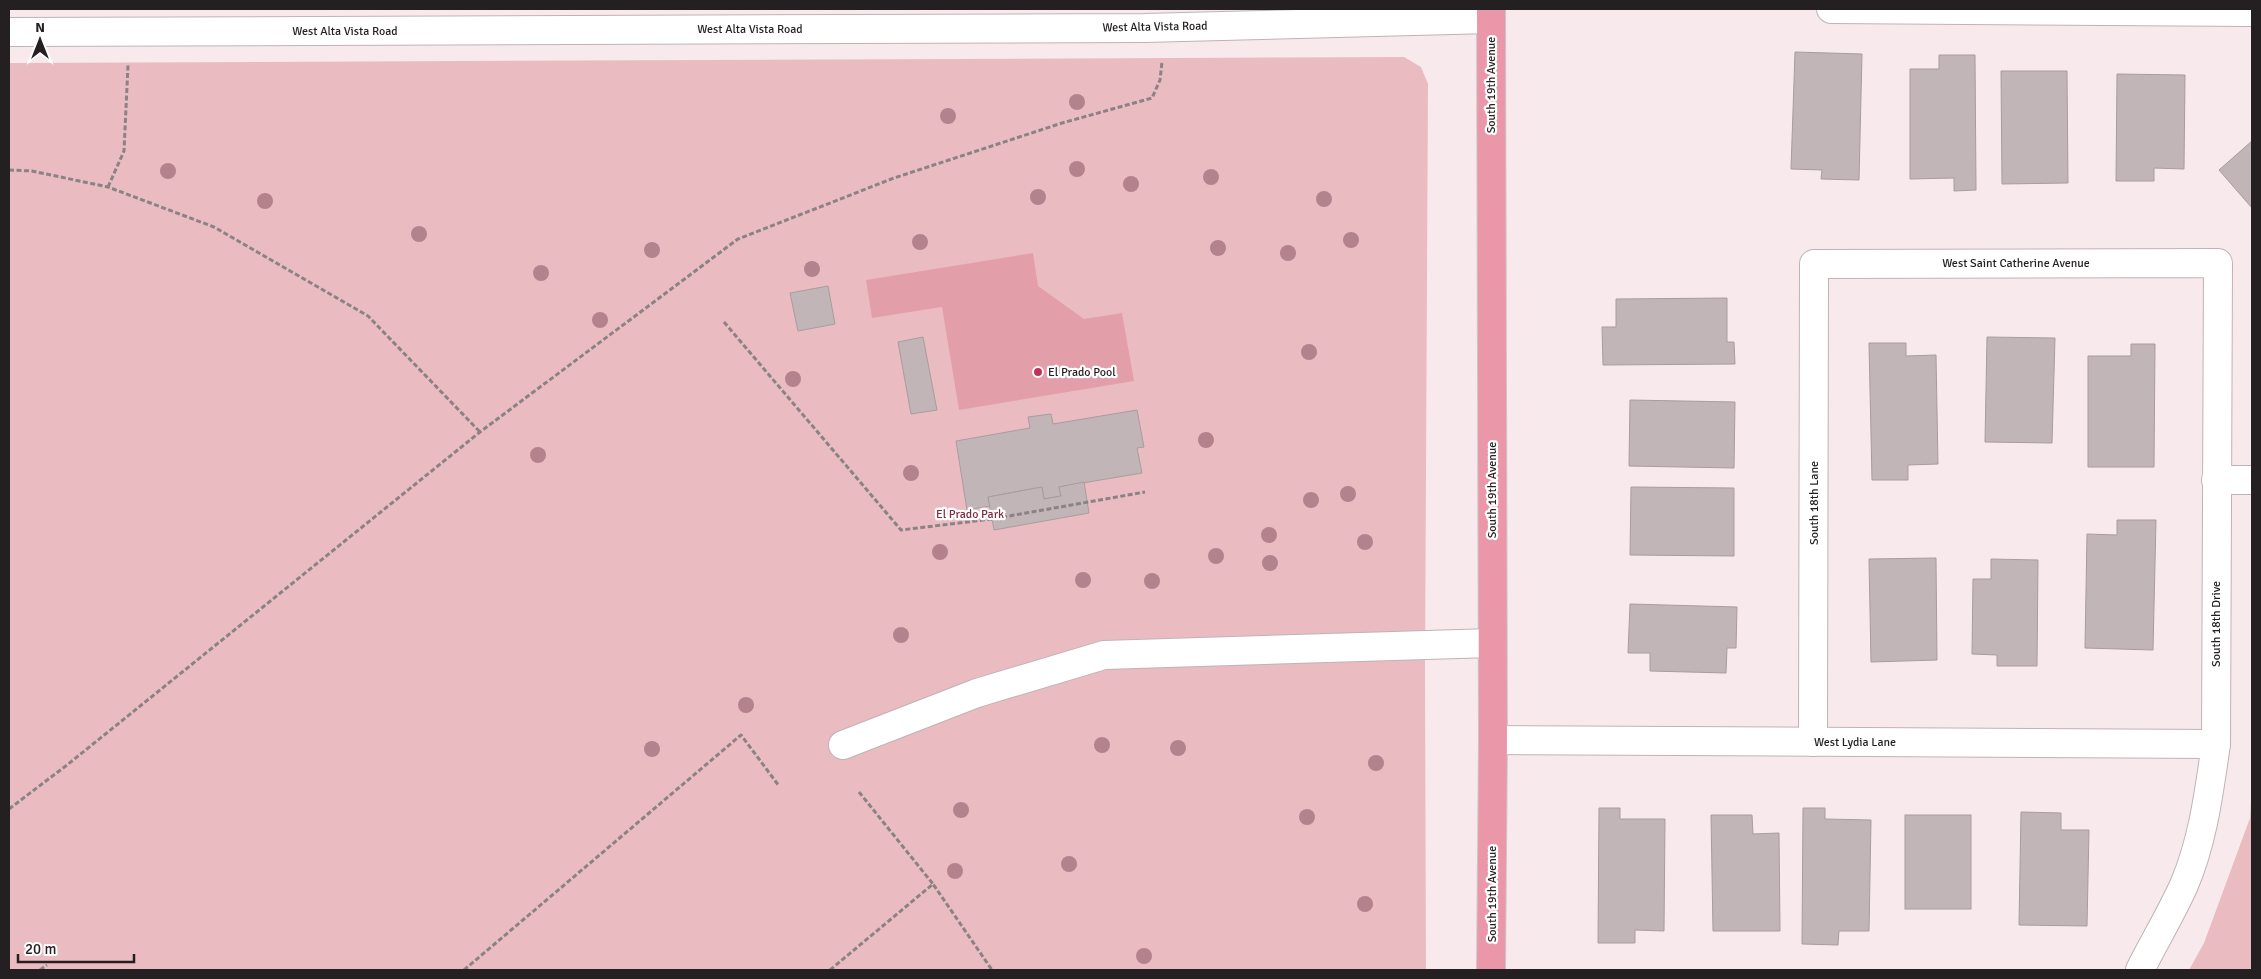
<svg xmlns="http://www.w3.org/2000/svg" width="2261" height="979" viewBox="0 0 2261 979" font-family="Signika,sans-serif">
  <rect width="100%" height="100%" fill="#f8eaec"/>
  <g fill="#eabcc2">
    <path d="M1404 57 1421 67 1428 84 1425 669 1426 970H9V63Z"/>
    <path d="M2252 784V970H2189L2204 943 2250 818Z"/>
  </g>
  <path fill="#e39fa9" d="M1033 253 1038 286 1084 319 1122 313 1134 381 959 410 942 307 872 318 866 280Z"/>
  <g fill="#c2b5b7" stroke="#a99c9e">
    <path d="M1795 52 1862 54 1859 180 1821 179 1822 170 1791 169Z"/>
    <path d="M1939 55H1975L1976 190 1954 191V178L1910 179V69H1939Z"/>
    <path d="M2001 71H2067L2068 183 2002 184Z"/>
    <path d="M2117 74 2185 75 2184 169 2154 168V181H2116Z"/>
    <path d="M2252 141V208L2219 170Z"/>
    <path d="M828 286 835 324 798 331 790 293Z"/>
    <path d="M1727 298V342H1734L1735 364 1603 365 1602 327H1616V299Z"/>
    <path d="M923 337 937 410 911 414 898 342Z"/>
    <path d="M1987 337 2055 338 2052 443 1985 442Z"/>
    <path d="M1869 343H1906V356L1936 355 1938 464 1908 465V480H1872Z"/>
    <path d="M2131 344H2155L2154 467H2088V356H2131Z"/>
    <path d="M1630 400 1735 402 1734 468 1629 466Z"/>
    <path d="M1137 410 1144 447 1137 448 1142 473 1059 487 1061 496 1044 499 1042 487 988 497 990 506 967 510 956 441 1030 428 1028 417 1051 414 1053 424Z"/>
    <path d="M1084 482 1089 513 994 530 988 497 1042 487 1044 499 1061 496 1059 487Z"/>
    <path d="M1631 487 1734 488V556L1630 555Z"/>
    <path d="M2117 520H2156L2153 650 2085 648 2087 534 2117 535Z"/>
    <path d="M1936 558 1937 660 1871 662 1869 559Z"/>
    <path d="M1991 559 2038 560 2037 666H1997V655L1972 654 1973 579H1991Z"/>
    <path d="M1630 604 1737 607 1736 648H1727L1726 673 1650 671V653H1628Z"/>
    <path d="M1599 808H1620V819H1665L1664 931 1635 930V943H1598Z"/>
    <path d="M1803 808H1825V819L1871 820 1869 931H1839L1838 945 1802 944Z"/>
    <path d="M2021 812 2061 813V830H2089L2087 926 2019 925Z"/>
    <path d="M1711 815H1752L1753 834 1779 833 1780 931H1713Z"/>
    <rect x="1905" y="815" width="66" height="94"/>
  </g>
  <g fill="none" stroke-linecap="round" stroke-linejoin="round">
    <g stroke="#bfb3b4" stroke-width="30">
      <g id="minor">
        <path d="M1831 9 2252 12"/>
        <path d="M9 32 1144 28 1491 19"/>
        <path d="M2216 480H2252"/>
        <path d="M1493 740 2216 744"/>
        <path d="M1813 742 1814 264 2218 263 2216 744C2209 792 2203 841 2184 885 2171 914 2154 942 2140 970"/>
        <path d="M843 745 977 693 1104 655 1492 643"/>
      </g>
    </g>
    <g stroke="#cac9c9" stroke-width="30">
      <path id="major" d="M1491 9 1493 740 1491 970"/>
    </g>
    <g stroke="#8b8283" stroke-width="3" stroke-dasharray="5 2.5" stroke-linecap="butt">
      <path d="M9 170 32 171 108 187 214 227 368 316 480 432"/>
      <path d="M108 187 124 151 128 65"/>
      <path d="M724 322 901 530 992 519 1145 492"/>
      <path d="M859 792 933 884"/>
      <path d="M9 809 67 765 480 432 738 239 894 178 1062 123 1152 98 1160 80 1162 62"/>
      <path d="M40 970 47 965"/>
      <path d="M464 970 741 735 779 786"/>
      <path d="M830 970 933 884 992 970"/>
    </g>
    <use href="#minor" stroke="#fff" stroke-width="28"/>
    <use href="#major" stroke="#eb97aa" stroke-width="28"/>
  </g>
  <g fill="#b4828d">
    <circle cx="1077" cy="102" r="8"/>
    <circle cx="948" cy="116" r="8"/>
    <circle cx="1077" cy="169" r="8"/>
    <circle cx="168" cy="171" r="8"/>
    <circle cx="1211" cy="177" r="8"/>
    <circle cx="1131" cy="184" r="8"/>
    <circle cx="1038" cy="197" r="8"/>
    <circle cx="1324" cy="199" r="8"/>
    <circle cx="265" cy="201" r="8"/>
    <circle cx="419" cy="234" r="8"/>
    <circle cx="1351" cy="240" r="8"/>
    <circle cx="920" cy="242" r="8"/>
    <circle cx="1218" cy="248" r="8"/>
    <circle cx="652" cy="250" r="8"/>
    <circle cx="1288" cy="253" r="8"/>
    <circle cx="812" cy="269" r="8"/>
    <circle cx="541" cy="273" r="8"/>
    <circle cx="600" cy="320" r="8"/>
    <circle cx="1309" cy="352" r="8"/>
    <circle cx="793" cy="379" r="8"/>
    <circle cx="1206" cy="440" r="8"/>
    <circle cx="538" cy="455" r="8"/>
    <circle cx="911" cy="473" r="8"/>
    <circle cx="1348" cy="494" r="8"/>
    <circle cx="1311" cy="500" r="8"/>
    <circle cx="1269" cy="535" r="8"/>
    <circle cx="1365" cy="542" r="8"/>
    <circle cx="940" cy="552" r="8"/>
    <circle cx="1216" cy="556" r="8"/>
    <circle cx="1270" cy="563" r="8"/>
    <circle cx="1083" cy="580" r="8"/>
    <circle cx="1152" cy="581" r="8"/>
    <circle cx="901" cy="635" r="8"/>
    <circle cx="746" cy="705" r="8"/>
    <circle cx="1102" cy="745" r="8"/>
    <circle cx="1178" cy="748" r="8"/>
    <circle cx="652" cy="749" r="8"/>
    <circle cx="1376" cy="763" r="8"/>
    <circle cx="961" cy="810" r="8"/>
    <circle cx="1307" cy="817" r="8"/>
    <circle cx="1069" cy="864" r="8"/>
    <circle cx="955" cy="871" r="8"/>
    <circle cx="1365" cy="904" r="8"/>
    <circle cx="1144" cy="956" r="8"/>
  </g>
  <circle fill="#c1325a" stroke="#fff" stroke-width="2" cx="1038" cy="372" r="5"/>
  <g text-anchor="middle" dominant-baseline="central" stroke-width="4.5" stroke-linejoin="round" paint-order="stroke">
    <g font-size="12" fill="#241f20" stroke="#fff">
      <text transform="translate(1155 27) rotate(-1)">West Alta Vista Road</text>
      <text x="750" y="29">West Alta Vista Road</text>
      <text x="345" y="31">West Alta Vista Road</text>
      <text transform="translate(1491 85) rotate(-90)">South 19th Avenue</text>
      <text x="2016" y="263">West Saint Catherine Avenue</text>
      <text transform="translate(1492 490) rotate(-90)">South 19th Avenue</text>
      <text transform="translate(1814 503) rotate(-90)">South 18th Lane</text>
      <text transform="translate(2216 624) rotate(-90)">South 18th Drive</text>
      <text x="1855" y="742">West Lydia Lane</text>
      <text transform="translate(1492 894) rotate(-90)">South 19th Avenue</text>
    </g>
    <g font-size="12" fill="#241f20" stroke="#fff" text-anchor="start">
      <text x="1048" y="372">El Prado Pool</text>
    </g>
    <g font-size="12" fill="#7d2d3f" stroke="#fff">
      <text x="970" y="514">El Prado Park</text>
    </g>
  </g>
  <rect width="2261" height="979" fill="none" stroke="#241f20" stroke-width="20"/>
  <g transform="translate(40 40)" stroke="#ffffff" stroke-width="4" paint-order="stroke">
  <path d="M0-4L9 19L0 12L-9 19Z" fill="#241f20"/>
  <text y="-8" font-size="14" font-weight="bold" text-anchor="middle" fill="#241f20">N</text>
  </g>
  <path d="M18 954v8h116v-8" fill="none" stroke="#241f20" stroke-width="2.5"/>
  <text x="25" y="954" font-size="15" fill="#241f20" stroke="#ffffff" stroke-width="4" paint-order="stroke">20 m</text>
</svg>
